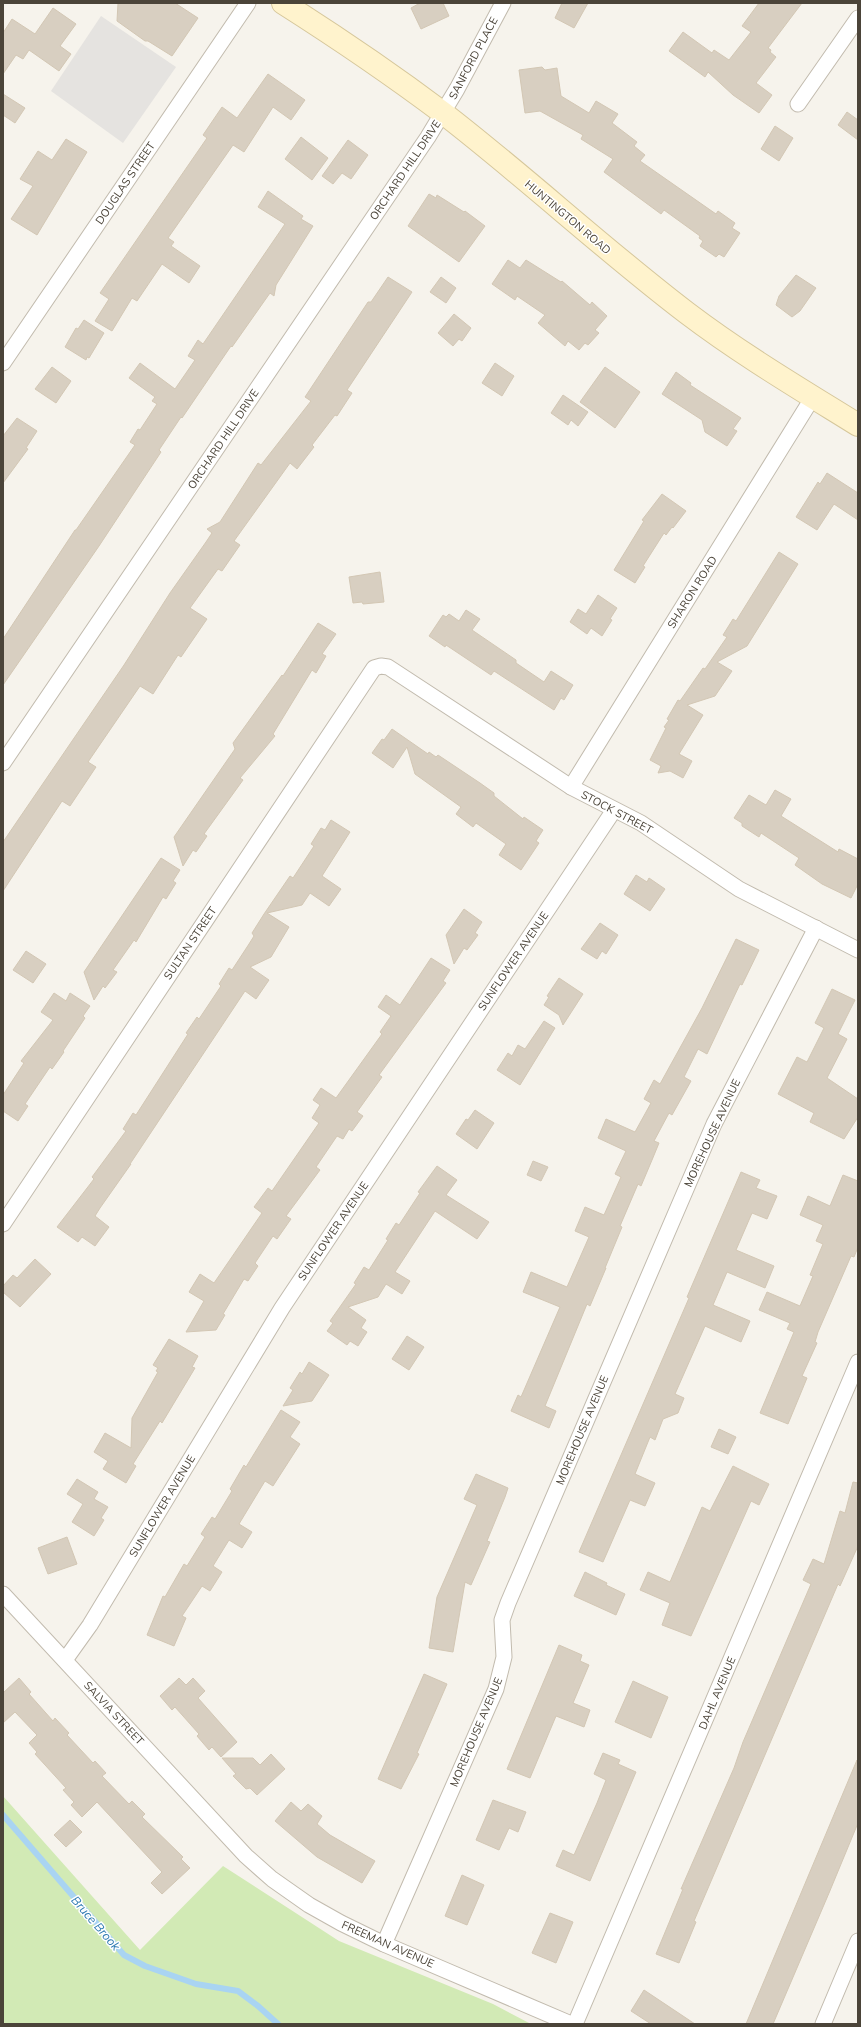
<svg xmlns="http://www.w3.org/2000/svg" width="861" height="2027" viewBox="0 0 861 2027" font-family="Mulish,sans-serif">
  <rect width="100%" height="100%" fill="#f6f3ec"/>
  <path fill="#d2eab5" d="M3 1796 140 1950 223 1866 339 1941 493 2004 531 2024H3Z"/>
  <path fill="#e5e3e0" d="M101 16 176 67 123 143 51 91Z"/>
  <g fill="none" stroke-linecap="round" stroke-linejoin="round">
    <path stroke="#a9d4f2" stroke-width="6" d="M3 1815 124 1955 145 1966 196 1984 238 1991 258 2006 278 2024"/>
  </g>
  <g fill="#d8cfc1" stroke="#d3c7b4">
    <path d="M118 3H175L198 18 172 56 148 41H145L117 21Z"/>
    <path d="M420 3H443L449 16 421 29 411 8Z"/>
    <path d="M562 3H588L574 28 555 18Z"/>
    <path d="M759 3H802L768 48 771 50 770 52 776 57 756 83 772 95 759 113 733 95 708 72 705 77 669 51 683 32 712 53 714 50 729 60 751 32 742 26Z"/>
    <path d="M53 8 76 24 60 46 71 54 59 71 29 50 23 59 16 55 3 74V33L12 19 35 34Z"/>
    <path d="M542 67 545 70 557 68 561 96 589 113 596 101 618 114 612 123 637 142 634 146 645 155 640 161 716 214 718 211 735 223 732 228 740 233 724 257 719 254 716 257 700 246 703 241 699 238 700 236 664 210 661 214 604 172 613 159 581 139 583 135 540 111 525 113 519 70Z"/>
    <path d="M268 74 305 100 291 120 273 107 244 152 233 145 168 238 174 242 171 246 200 266 189 283 162 264 137 301 132 298 112 331 95 321 109 299 100 293 207 138 203 135 222 107 237 118Z"/>
    <path d="M3 94 25 108 15 123 3 115Z"/>
    <path d="M847 112 858 120V140L838 125Z"/>
    <path d="M775 126 793 138 779 161 761 149Z"/>
    <path d="M301 137 328 158 312 180 285 159Z"/>
    <path d="M66 139 87 152 37 235 11 219 33 186 20 179 38 151 52 160Z"/>
    <path d="M348 140 368 155 351 179 342 173 333 184 322 176Z"/>
    <path d="M268 191 303 216 301 219 313 226 276 285 274 296 270 293 232 347 231 346 182 418 181 417 159 450 161 452 99 546 3 685V639L75 530H76L135 445 130 442 138 429 140 430 157 404 152 401 155 397 129 378 140 363 175 389 195 360 188 356 198 340 203 344 285 224 258 207Z"/>
    <path d="M429 194 436 198 437 195 464 212 465 211 485 226 459 262 408 226Z"/>
    <path d="M508 260 520 268 526 260 561 282 562 281 590 305 592 302 607 316 595 330 599 333 588 345 585 343 579 350 568 341 565 346 538 323 545 315 517 296 515 300 492 284Z"/>
    <path d="M796 275 816 288 800 311 792 317 776 305 779 296Z"/>
    <path d="M388 277 412 292 347 390 352 393 337 416 335 415 312 445 314 447 297 469 290 463 234 541 240 545 222 571 218 569 190 608 207 619 181 657 178 655 153 694 140 686 88 762 96 767 70 806 62 801 3 891V842L124 665 170 593 206 542 212 533 207 529 220 522 258 463 261 465 311 401 305 397 368 302H371Z"/>
    <path d="M441 277 456 288 446 303 430 292Z"/>
    <path d="M454 314 471 328 462 341 459 339 453 346 438 333Z"/>
    <path d="M84 320 104 333 89 358 87 357 86 360 65 347 76 328 78 329Z"/>
    <path d="M495 363 514 376 502 396 482 383Z"/>
    <path d="M52 367 71 381 56 403 35 389Z"/>
    <path d="M605 367 640 392 615 428 580 402Z"/>
    <path d="M676 372 691 383 690 385 741 418 733 429 737 431 727 446 705 432 702 420 662 394Z"/>
    <path d="M563 395 588 412 578 426 571 420 568 425 551 413Z"/>
    <path d="M17 418 37 431 26 448 28 449 3 483V436Z"/>
    <path d="M827 473 858 493V520L834 504 817 530 796 517 818 482 820 484Z"/>
    <path d="M662 494 686 511 673 528 672 527 666 535 664 533 643 566 645 567 635 583 614 570 644 521 642 520Z"/>
    <path d="M779 552 798 564 747 646 717 662 732 671 715 696 687 705 703 715 679 754 692 761 683 778 670 771 658 773 661 766 650 760 666 728 664 727 669 720 667 719 678 700 680 701 703 668 705 669 727 637 723 635 733 619 736 621Z"/>
    <path d="M380 572 384 602 363 604 362 602 353 603 349 577Z"/>
    <path d="M598 595 617 608 610 619 612 620 602 636 591 628 587 634 570 622 578 609 586 614Z"/>
    <path d="M466 610 480 619 472 630 516 660V663L544 682 551 671 573 685 564 700 561 698 554 710 494 671 491 675 446 645 445 647 429 636 443 615 446 617 449 614 459 621Z"/>
    <path d="M318 623 336 634 322 654 326 656 316 673 312 670 273 734 275 736 240 778 243 780 204 834 207 836 196 852 193 850 183 866 174 837 235 749 233 743 282 675 283 676Z"/>
    <path d="M392 729 428 754 429 752 436 757 438 755 480 783 494 793V796L523 819 524 817 543 830 536 841 539 843 521 870 499 855 506 844 476 823 473 827 456 814 461 807 415 774 407 747 393 768 372 753 382 739 384 740Z"/>
    <path d="M775 790 791 799 781 816 838 852 839 849 858 859V884L851 898 822 884 795 865 799 858 761 833 759 837 742 826V823L734 818 749 795 766 805Z"/>
    <path d="M331 820 350 832 322 876 341 889 329 906 310 893 302 905 267 913 289 927 271 957 250 967 269 980 256 999 245 991 130 1164H131L100 1208 95 1216 109 1227 95 1246 82 1237 78 1242 57 1227 94 1179 92 1177 126 1131 123 1129 133 1113 136 1115 188 1034 186 1033 197 1017 199 1019 221 986 219 984 229 968 232 970 249 944 254 936 252 933 264 914 290 876 293 878 314 846 311 844 321 828 325 830Z"/>
    <path d="M161 858 180 870 173 881 176 883 166 899 163 897 136 942 134 940 113 970 117 972 105 988 103 986 94 1000 84 972Z"/>
    <path d="M636 875 647 882 649 878 665 889 650 911 624 894Z"/>
    <path d="M464 909 482 922 475 933 478 935 467 950 464 948 454 964 446 935Z"/>
    <path d="M600 923 618 935 606 954 602 951 597 959 581 949Z"/>
    <path d="M736 939 759 950 742 985 740 984 707 1054 698 1049 684 1077 691 1081 672 1115 669 1113 654 1141 659 1143 652 1160 641 1186 638 1184 620 1226 622 1227 605 1268H606L590 1306 587 1304 545 1406 556 1411 549 1428 511 1411 518 1395 521 1397 560 1307 523 1292 531 1272 567 1287 589 1237 575 1231 585 1207 604 1215 621 1177 615 1174 626 1151 598 1138 606 1119 635 1132 651 1103 644 1099 654 1080 660 1084 702 1008Z"/>
    <path d="M26 951 46 964 33 983 13 970Z"/>
    <path d="M431 958 450 970 443 981 446 983 379 1075 382 1077 357 1112 363 1116 352 1131 349 1129 343 1139 337 1136 316 1167 320 1170 286 1216 291 1219 277 1239 273 1236 255 1263 258 1266 248 1281 244 1279 223 1314 225 1315 216 1330 186 1332 204 1301 189 1292 200 1274 214 1283 262 1213 254 1207 268 1188 272 1191 319 1123 312 1118 320 1105 313 1100 321 1088 336 1098 382 1034 380 1032 391 1016 378 1007 386 995 400 1005Z"/>
    <path d="M559 978 583 994 563 1025 559 1015 544 1005 549 997 547 996Z"/>
    <path d="M832 989 855 1000 838 1034 847 1039 827 1078 858 1099V1117L844 1139 810 1122 814 1113 778 1094 797 1057 807 1062 824 1028 815 1023Z"/>
    <path d="M54 993 66 1001 70 993 90 1006 83 1016 85 1018 63 1051 64 1052 52 1069 50 1067 25 1104 28 1106 18 1121 3 1111V1095L24 1063 21 1061 53 1020 41 1012Z"/>
    <path d="M544 1021 555 1028 520 1085 497 1070 508 1053 512 1056 518 1045 525 1049Z"/>
    <path d="M475 1110 494 1123 477 1149 456 1134 466 1119 468 1120Z"/>
    <path d="M533 1161 548 1167 541 1181 527 1175Z"/>
    <path d="M437 1166 457 1180 446 1195 489 1222 477 1239 435 1211 395 1272 410 1281 402 1294 386 1284 378 1297 348 1307 366 1320 361 1328 367 1332 358 1346 350 1341 347 1345 327 1331 333 1323 330 1321 356 1284 354 1283 364 1267 369 1270 388 1240 386 1239 396 1223 399 1225 420 1193 418 1192Z"/>
    <path d="M741 1172 760 1180 756 1188 777 1196 767 1219 752 1213 736 1250 774 1266 765 1288 727 1272 713 1305 750 1321 741 1342 705 1326 675 1394 684 1398 678 1413 663 1419 655 1440 650 1437 635 1474 655 1483 645 1506 630 1500 603 1562 579 1552 689 1298 687 1297Z"/>
    <path d="M843 1175 858 1181V1247L854 1257 851 1256 818 1332 815 1342 817 1343 802 1376 807 1378 788 1424 760 1413 794 1332 787 1329 790 1323 759 1310 767 1292 800 1306 813 1276 810 1275 823 1244 816 1241 823 1225 800 1215 808 1196 830 1206Z"/>
    <path d="M35 1259 51 1274 20 1307 3 1292V1286L13 1275 17 1278Z"/>
    <path d="M407 1336 424 1347 409 1370 392 1359Z"/>
    <path d="M169 1339 198 1356 192 1367 195 1368 162 1423 160 1421 133 1464 136 1466 126 1483 103 1469 108 1461 94 1452 105 1433 131 1448 132 1418 158 1372 156 1371 158 1368 153 1365Z"/>
    <path d="M309 1362 329 1375 312 1401 283 1406 293 1390 290 1388 300 1372 302 1374Z"/>
    <path d="M281 1410 300 1422 290 1437 300 1444 273 1486 265 1481 239 1524 252 1532 242 1548 229 1540 213 1566 222 1572 210 1591 202 1586 182 1616 186 1618 174 1646 147 1635 163 1596 165 1597 184 1564 187 1566 205 1537 201 1534 212 1517 215 1519 232 1491 230 1489 244 1465 246 1467Z"/>
    <path d="M719 1429 736 1437 728 1454 711 1447Z"/>
    <path d="M733 1466 769 1484 759 1505 751 1501 691 1636 662 1625 670 1603 640 1590 648 1572 670 1582 702 1507 710 1511Z"/>
    <path d="M476 1474 508 1488 505 1497 487 1541 490 1542 471 1585 465 1582 453 1652 429 1648 437 1597 477 1505 464 1499Z"/>
    <path d="M77 1479 98 1492 94 1499 108 1507 101 1518 104 1520 94 1536 72 1522 83 1504 67 1494Z"/>
    <path d="M853 1482 858 1483V1546L840 1586 838 1584 694 1921 696 1922 679 1963 656 1954 683 1889H681L734 1768 743 1742 811 1584 803 1580 813 1559 824 1564 840 1511 845 1513Z"/>
    <path d="M67 1537 77 1564 48 1574 38 1548Z"/>
    <path d="M585 1572 607 1583 606 1585 625 1594 616 1615 574 1596Z"/>
    <path d="M559 1645 582 1655 580 1661 589 1665 573 1703 590 1710 584 1727 556 1716 530 1778 507 1769Z"/>
    <path d="M424 1674 447 1684 417 1753 419 1754 401 1789 378 1779Z"/>
    <path d="M19 1678 31 1692 29 1694 53 1721 55 1718 69 1733 67 1735 93 1763 95 1761 106 1773 102 1776 129 1804 132 1801 145 1814 142 1817 183 1857 181 1859 190 1868 162 1894 151 1883 162 1872 97 1802 82 1817 71 1805 74 1802 63 1790 66 1788 35 1754 37 1752 29 1743 37 1735 15 1712 3 1723V1693Z"/>
    <path d="M179 1678 186 1685 193 1678 205 1691 198 1698 237 1742 221 1757 212 1747 209 1750 197 1736 199 1734 175 1707 172 1710 160 1696Z"/>
    <path d="M633 1681 668 1697 651 1738 615 1722Z"/>
    <path d="M603 1753 620 1760 618 1764 636 1772 590 1881 556 1866 563 1850 574 1855 597 1803 606 1780 594 1774Z"/>
    <path d="M271 1754 285 1769 257 1795 250 1788 246 1789 233 1776 236 1774 222 1758H253L260 1765Z"/>
    <path d="M857 1760 858 1823 829 1893 773 2024H746Z"/>
    <path d="M493 1800 526 1812 518 1832 509 1828 499 1850 476 1840Z"/>
    <path d="M291 1802 301 1811 308 1804 322 1816 317 1824 330 1835 375 1861 362 1883 317 1857 275 1821Z"/>
    <path d="M70 1820 82 1832 66 1847 54 1835Z"/>
    <path d="M462 1875 484 1885 467 1925 445 1916Z"/>
    <path d="M550 1913 573 1922 556 1963 532 1953Z"/>
    <path d="M644 1990 695 2024H651L631 2011Z"/>
  </g>
  <g fill="none" stroke-linecap="round" stroke-linejoin="round">
    <g stroke="#c2bbae" stroke-width="17">
      <g id="street">
        <path d="M798 104 858 18"/>
        <path d="M3 363 248 3"/>
        <path d="M3 763 428 137 457 89 503 3"/>
        <path d="M571 787 813 397"/>
        <path d="M3 1224 374 668 381 666 388 667 571 787 641 823 739 889 858 950"/>
        <path d="M3 1594 246 1856 272 1879 309 1905 341 1923 384 1944 571 2024"/>
        <path d="M65 1660 90 1625 282 1308 614 810"/>
        <path d="M384 1944 496 1689 504 1657 502 1620 508 1603 714 1124 816 928"/>
        <path d="M575 2024 858 1362"/>
        <path d="M823 2024 858 1941"/>
      </g>
    </g>
    <g stroke="#d6c79b" stroke-width="24">
      <path id="secondary" d="M283 3C338 38 391 74 443 113 526 177 603 249 687 313 741 354 800 389 858 425"/>
    </g>
    <use href="#street" stroke="#fff" stroke-width="15"/>
    <use href="#secondary" stroke="#fff3cd" stroke-width="22"/>
  </g>
  <g text-anchor="middle" dominant-baseline="central" stroke-width="3" stroke-linejoin="round" paint-order="stroke">
    <g font-size="11" fill="#4b4439" stroke="#fff">
      <text transform="translate(473 58) rotate(-62)">SANFORD PLACE</text>
      <text transform="translate(405 170) rotate(-56)">ORCHARD HILL DRIVE</text>
      <text transform="translate(125 183) rotate(-56)">DOUGLAS STREET</text>
      <text transform="translate(568 217) rotate(40)">HUNTINGTON ROAD</text>
      <text transform="translate(223 439) rotate(-56)">ORCHARD HILL DRIVE</text>
      <text transform="translate(692 592) rotate(-58)">SHARON ROAD</text>
      <text transform="translate(617 812) rotate(28)">STOCK STREET</text>
      <text transform="translate(190 943) rotate(-56)">SULTAN STREET</text>
      <text transform="translate(513 961) rotate(-56)">SUNFLOWER AVENUE</text>
      <text transform="translate(712 1133) rotate(-65)">MOREHOUSE AVENUE</text>
      <text transform="translate(333 1231) rotate(-56)">SUNFLOWER AVENUE</text>
      <text transform="translate(582 1430) rotate(-67)">MOREHOUSE AVENUE</text>
      <text transform="translate(162 1506) rotate(-59)">SUNFLOWER AVENUE</text>
      <text transform="translate(717 1693) rotate(-67)">DAHL AVENUE</text>
      <text transform="translate(114 1713) rotate(47)">SALVIA STREET</text>
      <text transform="translate(476 1732) rotate(-67)">MOREHOUSE AVENUE</text>
      <text transform="translate(388 1944) rotate(24)">FREEMAN AVENUE</text>
    </g>
    <g font-size="12" font-style="italic" fill="#2e7ab2" stroke="#fff">
      <text transform="translate(96 1923) rotate(49)">Bruce Brook</text>
    </g>
  </g>
  <rect width="861" height="2027" fill="none" stroke="#4b4439" stroke-width="8"/>
</svg>
